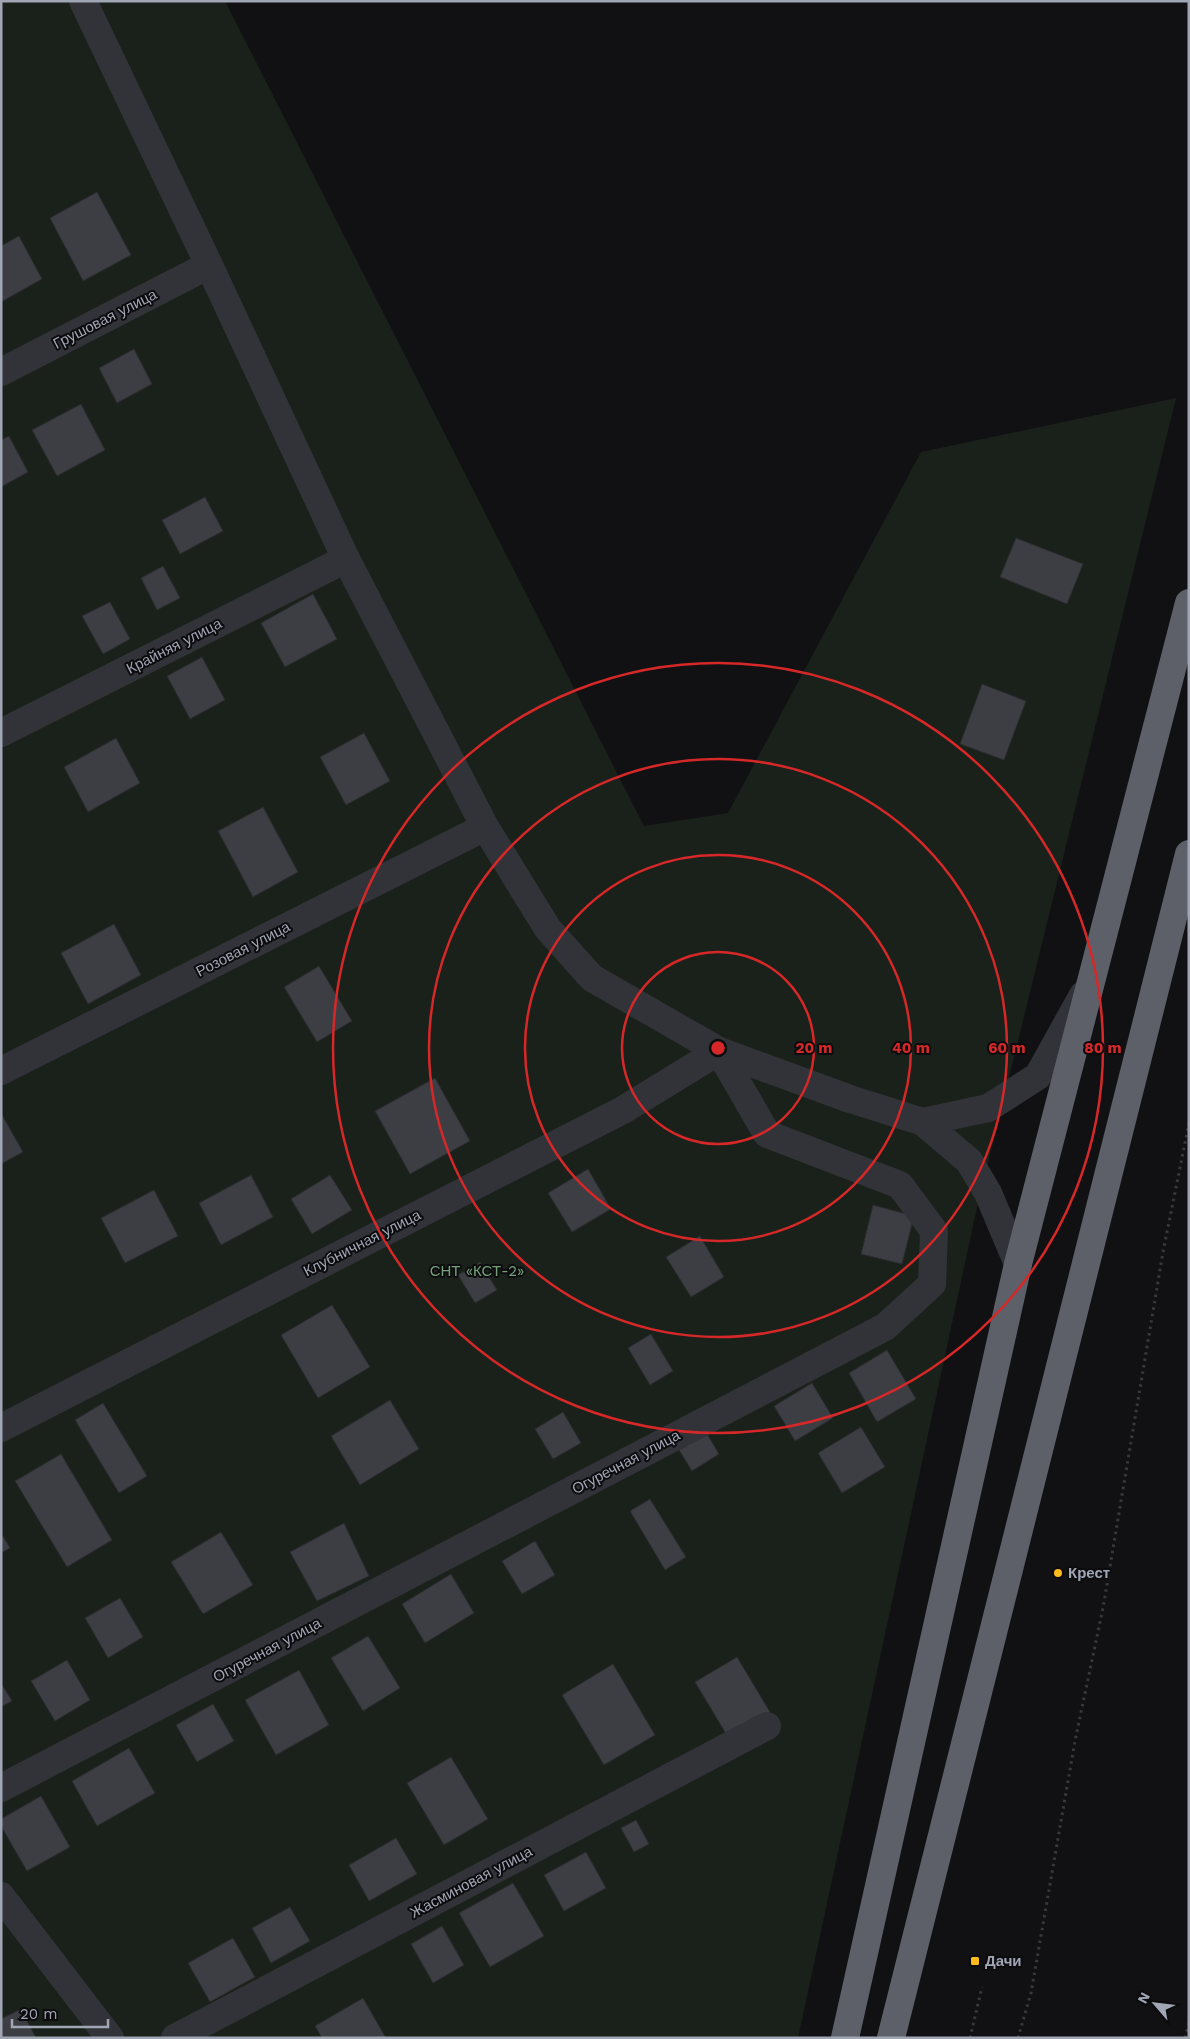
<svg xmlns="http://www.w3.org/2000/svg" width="1190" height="2039" viewBox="0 0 1190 2039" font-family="'Work Sans',sans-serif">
  <rect width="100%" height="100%" fill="#111113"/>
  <path fill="#19211a" d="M1 1H225L644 826 728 813 921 452 1176 398 976 1212 798 2038H1Z"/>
  <g fill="#3d3e43" stroke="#2b2b2f">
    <path d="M97 192 131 255 83 281 50 218Z"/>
    <path d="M19 236 42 279 1 302V246Z"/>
    <path d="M134 349 152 384 117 403 99 368Z"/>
    <path d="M81 404 105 450 57 476 32 430Z"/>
    <path d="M9 436 28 472 1 487V440Z"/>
    <path d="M205 497 223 531 180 554 162 520Z"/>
    <path d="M1016 538 1083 564 1067 604 1000 577Z"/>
    <path d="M163 566 180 598 157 610 141 578Z"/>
    <path d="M313 594 337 639 285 667 261 623Z"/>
    <path d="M110 602 130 639 103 654 82 616Z"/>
    <path d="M202 657 225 700 190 719 167 676Z"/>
    <path d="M982 684 1026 701 1004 760 960 744Z"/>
    <path d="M364 733 390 781 346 805 320 757Z"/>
    <path d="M116 738 140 783 88 812 64 767Z"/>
    <path d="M263 807 298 872 253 897 218 831Z"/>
    <path d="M114 924 141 975 88 1004 61 953Z"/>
    <path d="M319 966 352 1021 317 1042 284 987Z"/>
    <path d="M435 1078 470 1141 410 1174 375 1111Z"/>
    <path d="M1 1113 23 1152 1 1164Z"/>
    <path d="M588 1169 611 1209 572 1232 548 1193Z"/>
    <path d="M251 1175 273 1217 221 1245 199 1203Z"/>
    <path d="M330 1175 352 1210 312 1234 291 1199Z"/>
    <path d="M154 1190 178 1236 125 1263 101 1218Z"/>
    <path d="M873 1205 914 1216 902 1264 861 1254Z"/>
    <path d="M700 1236 724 1277 691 1297 666 1257Z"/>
    <path d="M480 1262 497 1290 475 1303 458 1275Z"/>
    <path d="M332 1305 370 1367 318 1398 281 1335Z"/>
    <path d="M651 1334 673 1371 650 1385 628 1348Z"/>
    <path d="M887 1350 916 1399 877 1422 849 1373Z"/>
    <path d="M812 1383 833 1418 795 1441 774 1406Z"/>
    <path d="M390 1400 419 1449 360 1485 331 1436Z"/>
    <path d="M103 1403 147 1476 119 1493 75 1420Z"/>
    <path d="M563 1412 581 1443 553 1459 535 1429Z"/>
    <path d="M861 1427 885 1467 842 1493 818 1453Z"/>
    <path d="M707 1434 719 1454 692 1471 679 1450Z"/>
    <path d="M61 1454 112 1540 67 1567 15 1481Z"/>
    <path d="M650 1499 686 1557 665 1570 630 1511Z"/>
    <path d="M344 1523 369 1576 317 1601 290 1552Z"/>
    <path d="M221 1532 253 1585 203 1614 171 1562Z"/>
    <path d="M1 1533 10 1548 1 1553Z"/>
    <path d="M535 1541 555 1575 522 1594 502 1561Z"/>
    <path d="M451 1574 474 1613 425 1643 402 1604Z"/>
    <path d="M120 1598 143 1637 108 1658 85 1618Z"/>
    <path d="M368 1636 400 1688 363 1711 331 1658Z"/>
    <path d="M737 1657 770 1712 728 1737 695 1682Z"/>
    <path d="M67 1660 90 1700 55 1721 31 1681Z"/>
    <path d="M613 1664 655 1735 604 1765 562 1695Z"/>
    <path d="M299 1670 329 1725 276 1755 245 1700Z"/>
    <path d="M1 1683 12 1701 1 1707Z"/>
    <path d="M213 1704 234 1741 197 1762 176 1725Z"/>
    <path d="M129 1748 155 1793 97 1826 72 1781Z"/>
    <path d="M451 1757 488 1819 444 1845 407 1783Z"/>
    <path d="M41 1796 70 1847 27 1871 1 1826V1819Z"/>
    <path d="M636 1820 649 1844 634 1852 621 1828Z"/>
    <path d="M396 1838 417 1874 369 1901 349 1865Z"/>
    <path d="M586 1852 606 1888 564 1911 544 1875Z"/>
    <path d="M513 1883 544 1936 490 1967 459 1913Z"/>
    <path d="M290 1907 310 1941 271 1963 252 1928Z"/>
    <path d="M442 1926 464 1965 433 1983 411 1944Z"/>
    <path d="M233 1938 255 1977 210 2002 188 1963Z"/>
    <path d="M363 1998 386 2038H322L315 2026Z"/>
    <path d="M21 2009 36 2038H1V2019Z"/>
  </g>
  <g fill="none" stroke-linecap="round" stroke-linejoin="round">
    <g stroke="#38393f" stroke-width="3" stroke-dasharray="2.5 4" stroke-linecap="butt">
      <path d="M970 2038 982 1987"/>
      <path d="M1018 2038 1031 1993 1075 1741 1103 1608 1163 1252 1189 1123"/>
      <path d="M1185 2038 1189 2023"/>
    </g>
    <g stroke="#323338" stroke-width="28">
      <path d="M83 1 209 265 346 559 485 827 548 929 592 978 719 1051 850 1099 923 1122 969 1161 988 1193 1018 1264"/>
      <path d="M1 372 209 265"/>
      <path d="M1 733 346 559"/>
      <path d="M1 1071 485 827"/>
      <path d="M923 1122 988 1108 1038 1076 1083 995"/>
      <path d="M1 1428 623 1110 719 1051 767 1134 900 1185 934 1231 932 1284 885 1327 1 1788"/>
      <path d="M1 1896 110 2038"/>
      <path d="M175 2038 767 1726"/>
    </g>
    <g stroke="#5d6069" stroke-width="28">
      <path d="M845 2038 1018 1264 1189 603"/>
      <path d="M891 2038 1189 854"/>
    </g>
  </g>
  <g fill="none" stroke="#d62828" stroke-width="2.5">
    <circle cx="718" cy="1048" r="96"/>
    <circle cx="718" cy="1048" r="193"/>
    <circle cx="718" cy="1048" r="289"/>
    <circle cx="718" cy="1048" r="385"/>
  </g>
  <g fill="#ffbb1d" stroke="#0c0c0e" stroke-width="2">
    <circle cx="1058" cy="1573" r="5"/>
    <rect x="970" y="1956" width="10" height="10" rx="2.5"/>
  </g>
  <g text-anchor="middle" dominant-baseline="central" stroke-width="4" stroke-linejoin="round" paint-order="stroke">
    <g font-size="15" fill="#a1a6b5" stroke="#0c0c0e">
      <text transform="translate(105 319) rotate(-27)">Грушовая улица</text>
      <text transform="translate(174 646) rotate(-27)">Крайняя улица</text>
      <text transform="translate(243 949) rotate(-27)">Розовая улица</text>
      <text transform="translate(362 1243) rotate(-27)">Клубничная улица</text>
      <text transform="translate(626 1462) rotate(-28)">Огуречная улица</text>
      <text transform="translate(267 1650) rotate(-28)">Огуречная улица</text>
      <text transform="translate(471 1882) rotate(-28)">Жасминовая улица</text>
    </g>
    <g font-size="15" fill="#76a27a" stroke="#0c0c0e">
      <text x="477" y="1271">СНТ «КСТ-2»</text>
    </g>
    <g font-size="15" font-weight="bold" fill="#a1a6b5" stroke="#0c0c0e" text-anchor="start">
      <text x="1068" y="1573">Крест</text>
      <text x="985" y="1961">Дачи</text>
    </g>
  </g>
  <circle cx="718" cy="1048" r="8" fill="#d62828" stroke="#0c0c0e" stroke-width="2.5"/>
  <g font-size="15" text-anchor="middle" font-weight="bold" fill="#d62828" stroke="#0c0c0e" stroke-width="4" stroke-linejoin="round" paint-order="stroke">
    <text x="814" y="1053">20 m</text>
    <text x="911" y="1053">40 m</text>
    <text x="1007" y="1053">60 m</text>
    <text x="1103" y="1053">80 m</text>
  </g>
  <rect width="1190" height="2039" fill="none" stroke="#a1a6b5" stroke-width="5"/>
  <g transform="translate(1155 2004) rotate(298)" stroke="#0c0c0e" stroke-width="4" paint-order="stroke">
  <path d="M0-4L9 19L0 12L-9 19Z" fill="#a1a6b5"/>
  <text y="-8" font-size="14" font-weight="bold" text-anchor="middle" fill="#a1a6b5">N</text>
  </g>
  <path d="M12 2019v8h96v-8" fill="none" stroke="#a1a6b5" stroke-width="2.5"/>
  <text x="20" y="2019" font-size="15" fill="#a1a6b5" stroke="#0c0c0e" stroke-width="4" paint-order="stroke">20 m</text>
</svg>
